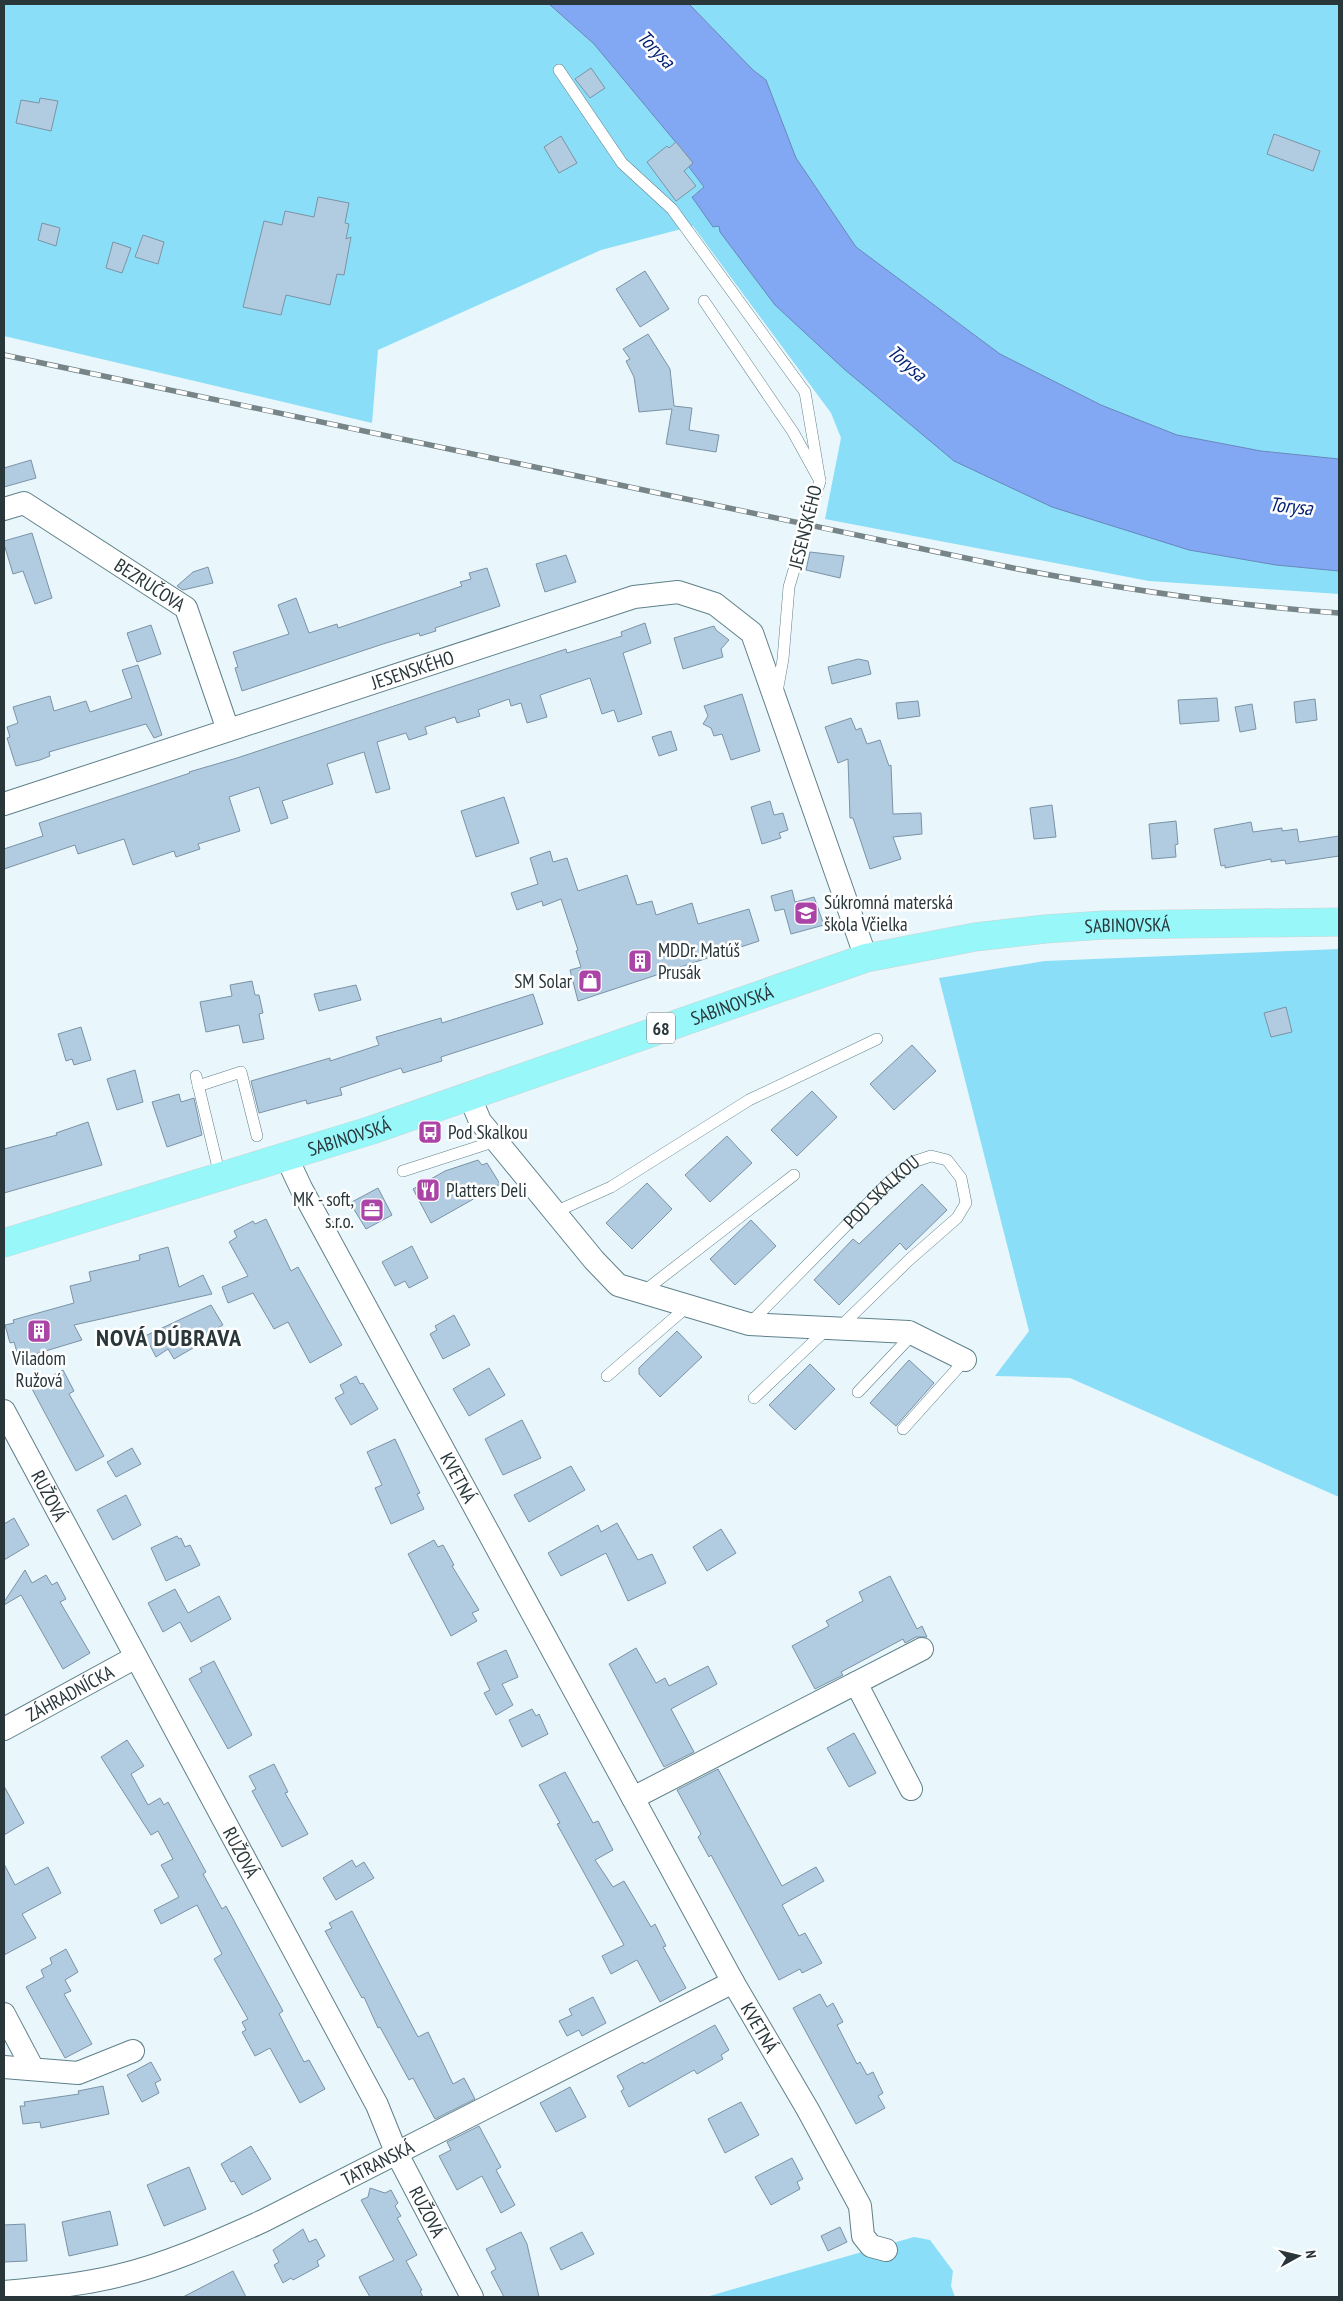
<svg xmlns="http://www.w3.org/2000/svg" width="1343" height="2301" viewBox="0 0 1343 2301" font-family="'PT Sans Narrow',sans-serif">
  <rect width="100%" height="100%" fill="#e9f7fc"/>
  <g fill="#8bdef7">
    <path d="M4 4H549L594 44 693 163 689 167 704 187 692 196 719 226 1189 550 1276 565 1339 571V594L1149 581 825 519 841 438 831 413 693 226 601 250 378 350 372 423 4 336Z"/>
    <path d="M689 4H1339V459L1261 451 1177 435 1101 405 1000 354 856 247 796 158 766 80 753 70Z"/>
    <path d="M1339 949V1497L1070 1378 995 1376 1029 1331 939 978 1045 961Z"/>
    <path d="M914 2237 930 2240 953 2271 951 2286 955 2297H706Z"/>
  </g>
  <path fill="#82a8f4" stroke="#6786bc" d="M549 4H689L753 70 766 80 796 158 856 247 1000 354 1101 405 1177 435 1261 451 1339 459V571L1276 565 1189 550 1052 507 954 461 844 369 775 305 720 232 719 226 713 227 692 197 704 187 689 167 693 163 594 44Z"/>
  <g fill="#b1cbe0" stroke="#7b93a6">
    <path d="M591 68 605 88 590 98 575 79Z"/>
    <path d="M40 98 58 101 51 131 16 123 21 100 39 103Z"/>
    <path d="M1274 134 1320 151 1313 171 1267 154Z"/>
    <path d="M561 136 577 163 559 173 544 147Z"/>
    <path d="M676 142 693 163 684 171 696 186 676 201 647 162 667 146 669 148Z"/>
    <path d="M318 197 349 203 345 223 349 224 346 239 351 237 344 275 337 274 330 305 286 295 281 315 243 307 264 221 282 225 285 211 314 217Z"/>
    <path d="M42 223 60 228 56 246 38 240Z"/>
    <path d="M143 235 164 242 158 264 135 257Z"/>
    <path d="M113 242 131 248 122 273 106 268Z"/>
    <path d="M645 271 669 309 640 327 616 289Z"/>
    <path d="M648 334 670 369 674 406 692 408 689 430 719 435 716 452 666 444 672 409 639 412 634 377 626 361 630 359 623 349Z"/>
    <path d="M31 460 36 478 4 487V468Z"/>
    <path d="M32 533 52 598 35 604 23 571 13 574 4 544V541Z"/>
    <path d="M810 552 844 556 840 578 806 570Z"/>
    <path d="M566 555 576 582 545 592 536 564Z"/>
    <path d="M208 567 213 583 183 590 177 586 193 572Z"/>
    <path d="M487 568 500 606 435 628 436 631 420 636 419 633 383 644 242 691 235 668 238 667 233 652 289 634 278 605 296 598 309 633 337 624 338 628 462 586 460 582 471 579 469 573Z"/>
    <path d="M645 623 651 643 623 653 642 714 618 722 614 710 602 714 590 678 540 695 547 717 527 723 521 703 511 706 509 699 478 710 480 716 457 723 455 717 425 727 427 734 409 740 406 733 377 742 390 789 376 793 364 752 327 764 333 784 282 801 288 818 271 824 259 787 229 797 240 831 198 844 200 849 176 857 174 851 133 865 124 839 78 854 75 845 4 869V849L43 836 39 823 190 773 189 772 237 758 557 652 566 649 567 653 622 636 621 632Z"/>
    <path d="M151 625 161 654 137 662 127 633Z"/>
    <path d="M714 626 716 630 729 640 721 649 723 657 683 669 674 638Z"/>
    <path d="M858 659 868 661 871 674 832 684 828 667Z"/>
    <path d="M138 665 162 735 154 738 146 724 49 752 50 756 40 760 16 766 7 738 10 737 7 727 18 723 13 707 50 696 54 711 86 701 90 712 132 698 122 670Z"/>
    <path d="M742 694 760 751 731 760 722 734 714 736 711 728 703 724 708 716 704 706Z"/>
    <path d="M1217 698 1219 721 1180 724 1178 700Z"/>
    <path d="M1315 699 1317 720 1296 723 1294 702Z"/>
    <path d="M918 701 920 716 898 719 896 703Z"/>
    <path d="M1252 704 1256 729 1240 732 1235 707Z"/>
    <path d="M851 718 856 730 861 728 867 744 880 740 889 766 891 765 893 814 921 813 922 834 893 837 901 859 870 869 853 818H850L848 759 838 763 825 727Z"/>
    <path d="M671 731 677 750 659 756 652 737Z"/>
    <path d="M504 797 519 843 476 857 461 811Z"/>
    <path d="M770 801 774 815 783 813 788 830 779 833 781 838 762 844 751 807Z"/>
    <path d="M1052 805 1056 837 1034 839 1030 808Z"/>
    <path d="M1176 821 1178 844 1175 845 1176 857 1152 859 1149 824Z"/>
    <path d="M1251 822 1253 832 1282 828V831L1297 829 1299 842 1339 836V856L1286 864 1285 860 1271 862V859L1225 868V865L1221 866 1214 829Z"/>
    <path d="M550 851 553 862 567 858 578 891 627 875 637 905 652 901 656 915 692 903 698 924 749 909 759 941 578 1001 570 970 581 967 576 951 578 950 561 899 543 906 542 901 517 910 511 893 538 884 530 858Z"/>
    <path d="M792 890 795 902 814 897 824 925 791 934 784 909 775 911 771 896Z"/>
    <path d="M252 981 255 995H259L263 1013 259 1014 264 1039 243 1043 239 1025 206 1032 200 1002 232 996 230 985Z"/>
    <path d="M356 985 361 1000 319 1011 314 994Z"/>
    <path d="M533 994 543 1024 441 1057 442 1061 403 1073 401 1068 340 1088 342 1095 307 1104 306 1100 259 1113 251 1081 330 1058V1061L379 1045 376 1037 441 1018 442 1023Z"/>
    <path d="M1286 1007 1292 1032 1271 1037 1264 1013Z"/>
    <path d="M81 1027 91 1060 74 1065 72 1059 66 1061 58 1034Z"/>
    <path d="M912 1045 936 1071 894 1110 870 1084Z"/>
    <path d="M135 1070 143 1102 117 1110 107 1079Z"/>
    <path d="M812 1091 837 1117 797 1156 771 1130Z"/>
    <path d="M179 1094 181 1102 194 1098 202 1135 167 1147 152 1102Z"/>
    <path d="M88 1122 102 1165 4 1193V1149L57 1135 56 1133Z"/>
    <path d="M727 1136 752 1163 710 1202 685 1175Z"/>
    <path d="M478 1160 482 1165 487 1163 500 1184 431 1223 413 1189 445 1171Z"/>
    <path d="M647 1183 672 1209 632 1249 606 1223Z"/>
    <path d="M922 1184 947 1210 906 1250 900 1243 839 1305 814 1280 853 1239 859 1244Z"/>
    <path d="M378 1188 392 1215 366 1229 350 1203Z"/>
    <path d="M266 1219 291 1271 298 1267 342 1345 310 1363 288 1322 274 1329 253 1293 228 1303 222 1287 248 1276 229 1242 237 1237 234 1231 253 1221 255 1224Z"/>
    <path d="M751 1220 776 1246 735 1285 710 1259Z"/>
    <path d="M412 1246 428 1278 409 1288 405 1281 395 1286 382 1262Z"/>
    <path d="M168 1247 179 1287 203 1275 212 1294 74 1325 82 1340 19 1359 14 1342 10 1343 5 1325 14 1323 13 1320 74 1303 70 1286 91 1281 89 1272 140 1260 139 1255Z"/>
    <path d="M211 1305 223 1325 190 1343 193 1348 174 1359 168 1349 156 1357 145 1336Z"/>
    <path d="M454 1315 470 1345 443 1359 430 1334 437 1330 435 1326Z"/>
    <path d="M677 1331 702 1357 660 1397 639 1374V1368Z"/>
    <path d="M909 1360 934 1383 896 1426 870 1403Z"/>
    <path d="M810 1364 835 1389 795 1430 769 1405Z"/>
    <path d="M489 1368 505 1395 469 1416 453 1389Z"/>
    <path d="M63 1370 74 1391 69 1394 104 1456 76 1471 31 1387Z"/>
    <path d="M356 1376 360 1384 363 1383 378 1409 351 1425 335 1398 344 1393 340 1385Z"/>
    <path d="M522 1420 541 1458 503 1475 485 1439Z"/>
    <path d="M395 1439 420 1493 417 1494 424 1509 391 1524 375 1488 382 1485 367 1452Z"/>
    <path d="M132 1448 141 1464 116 1477 107 1462Z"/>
    <path d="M571 1466 585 1490 529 1522 514 1495Z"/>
    <path d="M126 1495 141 1525 113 1540 97 1510Z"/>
    <path d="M14 1518 29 1545 4 1560V1524Z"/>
    <path d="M617 1523 638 1560 652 1554 666 1583 628 1601 606 1553 561 1576 548 1553 598 1525 601 1532Z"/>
    <path d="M721 1529 736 1553 707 1571 693 1547Z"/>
    <path d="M177 1536 179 1539 181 1538 185 1547 190 1545 200 1565 166 1581 151 1548Z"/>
    <path d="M434 1540 438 1547 443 1545 454 1565 452 1566 479 1610 472 1613 477 1621 451 1636 408 1554Z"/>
    <path d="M25 1570 32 1583 46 1575 52 1585 57 1582 66 1599 60 1602 90 1653 63 1669 21 1595 4 1605V1602Z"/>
    <path d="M890 1576 917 1629 922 1626 927 1637H916L905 1643 903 1639 841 1672 843 1675 815 1689 792 1646 829 1626 826 1621 863 1601 859 1592Z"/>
    <path d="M175 1589 188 1613 219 1596 231 1619 191 1642 180 1622 163 1632 148 1603Z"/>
    <path d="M636 1648 656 1683 665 1678 669 1686 708 1666 717 1684 671 1709 694 1752 664 1767 609 1664Z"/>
    <path d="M506 1650 518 1677 502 1684 513 1705 496 1715 484 1693 490 1690 477 1663Z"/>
    <path d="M214 1661 252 1735 228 1749 189 1679 202 1672 200 1668Z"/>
    <path d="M532 1709 536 1716 539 1714 548 1734 522 1747 509 1720Z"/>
    <path d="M854 1733 876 1773 849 1787 827 1748Z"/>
    <path d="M127 1740 144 1766 131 1774 148 1805 160 1798 164 1805 168 1802 206 1872 203 1874 222 1909 226 1906 283 2011 279 2014 304 2062 309 2060 325 2089 300 2103 270 2048 255 2056 242 2032 246 2030 242 2022 248 2019 214 1959 222 1954 197 1905 161 1924 154 1910 179 1897 161 1865 173 1859 158 1831 151 1835 101 1757Z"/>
    <path d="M274 1764 288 1792 285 1793 308 1834 282 1847 252 1791 256 1789 249 1776Z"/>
    <path d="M718 1769 782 1886 816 1867 824 1881 782 1905 799 1936 805 1933 822 1963 802 1973 800 1969 779 1980 711 1855 709 1857 698 1837 701 1834 677 1790Z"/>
    <path d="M565 1772 593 1823 598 1821 613 1850 595 1860 613 1887 624 1881 651 1927 655 1924 666 1946 663 1947 686 1988 660 2002 637 1960 611 1974 602 1956 624 1945 557 1824 560 1823 539 1785Z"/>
    <path d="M4 1786 24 1823 4 1835Z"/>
    <path d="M352 1860 356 1867 364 1862 374 1878 336 1900 323 1878Z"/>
    <path d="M4 1864 15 1885 48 1867 61 1893 22 1914 36 1938 4 1955Z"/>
    <path d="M352 1911 418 2037 428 2032 453 2084 464 2078 475 2099 435 2119 413 2078 409 2080 380 2027 378 2028 364 1997 362 1998 325 1931 332 1928 329 1923Z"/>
    <path d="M66 1949 78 1972 65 1980 71 1991 64 1994 92 2044 65 2058 26 1987 44 1977 41 1970 52 1964 50 1958Z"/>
    <path d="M820 1994 827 2007 833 2003 843 2022 837 2025 857 2064 860 2062 867 2075 873 2072 883 2093 878 2096 885 2108 856 2124 793 2008Z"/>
    <path d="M593 1997 606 2023 582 2036 579 2030 567 2036 559 2021 572 2015 569 2009Z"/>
    <path d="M715 2025 729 2050 721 2055 723 2059 697 2074 694 2070 629 2107 621 2091 624 2089 617 2076 643 2062 644 2064Z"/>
    <path d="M151 2062 161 2080 155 2083 159 2093 142 2102 127 2075Z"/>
    <path d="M103 2086 109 2114 41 2128 40 2122 23 2124 20 2106H25L24 2102 79 2094 78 2091Z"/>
    <path d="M570 2087 586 2117 556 2132 540 2103Z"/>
    <path d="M741 2102 759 2135 725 2153 708 2119Z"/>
    <path d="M479 2126 501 2167 496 2170 515 2205 501 2213 482 2176 457 2190 439 2156 451 2150 447 2142Z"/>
    <path d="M251 2146 271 2179 242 2195 234 2181 231 2182 221 2164Z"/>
    <path d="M792 2158 803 2179 797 2182 800 2189 771 2205 755 2177Z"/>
    <path d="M189 2167 206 2209 164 2226 147 2185Z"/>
    <path d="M370 2188 385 2193 391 2190 398 2203 395 2206 401 2216 397 2218 417 2255 406 2261 422 2290 420 2291 423 2297H370L363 2285 359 2277 394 2260 361 2200 368 2197Z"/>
    <path d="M110 2211 118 2245 69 2256 62 2222Z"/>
    <path d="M25 2224 27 2261 4 2262V2225Z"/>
    <path d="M840 2227 847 2242 828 2251 821 2236Z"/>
    <path d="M303 2229 309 2242 316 2239 325 2256 317 2261 319 2266 293 2280 291 2278 283 2283 274 2265 279 2262 273 2250Z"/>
    <path d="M521 2232 527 2244 539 2297H504L491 2272 496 2269 486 2249Z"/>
    <path d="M582 2232 594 2254 561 2270 550 2248Z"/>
    <path d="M233 2271 246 2297H183Z"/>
  </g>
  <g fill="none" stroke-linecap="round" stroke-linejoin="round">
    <g stroke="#5f808a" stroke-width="12">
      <g id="service">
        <path d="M559 70 622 163 672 209 805 392 820 481"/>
        <path d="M704 301 793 432 820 481 789 587 783 659 777 692"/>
        <path d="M196 1076 220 1176"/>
        <path d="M198 1086 241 1072 257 1136"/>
        <path d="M403 1171 496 1141"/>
        <path d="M555 1212 611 1187 749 1100 877 1039"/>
        <path d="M643 1292 794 1175"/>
        <path id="s1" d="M750 1323 888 1183 913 1162 931 1156 947 1160 961 1178 966 1203 957 1218 909 1260 839 1328"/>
        <path d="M607 1376 688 1306"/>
        <path d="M858 1392 913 1334"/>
        <path d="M754 1398 827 1329"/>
        <path d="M903 1429 965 1360"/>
      </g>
    </g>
    <g stroke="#5f808a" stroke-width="24">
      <g id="minor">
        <path id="s2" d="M4 509 24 503 186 608 228 730"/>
        <path id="s3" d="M4 804 634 597 678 592 715 604 752 633 866 958"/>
        <path d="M470 1097 480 1121 594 1260 618 1285 749 1324 909 1332 965 1360"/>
        <path id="s4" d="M286 1156 301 1188 733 1982 808 2110 860 2206 863 2236 871 2246 886 2250"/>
        <path id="s5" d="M4 1411 377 2105 396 2152 472 2297"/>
        <path d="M856 1683 911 1789"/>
        <path id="s6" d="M4 1729 136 1657"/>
        <path d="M633 1798 922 1649"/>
        <path d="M4 2014 33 2069"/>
        <path d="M4 2067 78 2073 133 2051"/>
        <path id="s7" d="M4 2292C41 2289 80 2285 117 2276 168 2264 216 2242 263 2221L733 1982"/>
      </g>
    </g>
    <g stroke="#d0d3d4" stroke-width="29">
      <g id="primary">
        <path id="s8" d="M4 1243 372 1130 866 958 975 937 1045 929 1104 925 1339 922"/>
      </g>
    </g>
    <use href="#service" stroke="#fff" stroke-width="11"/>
    <use href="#minor" stroke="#fff" stroke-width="22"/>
    <use href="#primary" stroke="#97f7f9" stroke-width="28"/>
    <g stroke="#778589" stroke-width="5.5">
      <path id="rail" d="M4 355 1013 568C1121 589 1229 605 1339 613"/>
    </g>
    <use href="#rail" stroke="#fff" stroke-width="4" stroke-dasharray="11" stroke-linecap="butt"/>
  </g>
  <defs>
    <g id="school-square" transform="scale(1.25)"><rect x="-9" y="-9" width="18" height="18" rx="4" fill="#ab44a7" stroke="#fff"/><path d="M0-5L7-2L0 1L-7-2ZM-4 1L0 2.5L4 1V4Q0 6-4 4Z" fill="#fff"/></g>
    <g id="building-square" transform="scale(1.25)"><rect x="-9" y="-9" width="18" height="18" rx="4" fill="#ab44a7" stroke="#fff"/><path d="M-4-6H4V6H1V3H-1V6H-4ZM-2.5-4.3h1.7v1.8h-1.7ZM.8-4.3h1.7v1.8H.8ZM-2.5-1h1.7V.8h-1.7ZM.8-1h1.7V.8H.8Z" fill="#fff"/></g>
    <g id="shop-square" transform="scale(1.25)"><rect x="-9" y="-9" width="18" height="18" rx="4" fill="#ab44a7" stroke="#fff"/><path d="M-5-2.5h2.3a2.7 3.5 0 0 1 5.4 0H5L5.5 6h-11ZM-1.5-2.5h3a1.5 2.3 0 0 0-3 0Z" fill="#fff"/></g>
    <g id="bus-square" transform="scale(1.25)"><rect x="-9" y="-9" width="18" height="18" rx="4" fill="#ab44a7" stroke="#fff"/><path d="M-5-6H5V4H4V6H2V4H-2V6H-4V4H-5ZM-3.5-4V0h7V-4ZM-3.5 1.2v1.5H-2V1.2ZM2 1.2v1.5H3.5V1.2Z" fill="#fff"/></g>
    <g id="restaurant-square" transform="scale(1.25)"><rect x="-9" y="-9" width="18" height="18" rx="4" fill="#ab44a7" stroke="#fff"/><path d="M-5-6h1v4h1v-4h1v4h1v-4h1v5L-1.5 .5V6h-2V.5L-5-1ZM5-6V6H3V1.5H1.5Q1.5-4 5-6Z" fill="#fff"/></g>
    <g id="office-square" transform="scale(1.25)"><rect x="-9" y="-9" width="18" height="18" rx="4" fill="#ab44a7" stroke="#fff"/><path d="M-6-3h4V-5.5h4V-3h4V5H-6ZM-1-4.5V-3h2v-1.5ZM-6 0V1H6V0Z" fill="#fff"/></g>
  </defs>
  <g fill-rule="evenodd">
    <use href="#school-square" x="806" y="913"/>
    <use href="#building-square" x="640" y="961"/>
    <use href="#shop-square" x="590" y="981"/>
    <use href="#bus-square" x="430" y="1132"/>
    <use href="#restaurant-square" x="428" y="1190"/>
    <use href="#office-square" x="372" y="1210"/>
    <use href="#building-square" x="39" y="1331"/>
  </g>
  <g text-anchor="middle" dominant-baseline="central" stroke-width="5" stroke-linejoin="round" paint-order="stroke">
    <rect fill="#fff" stroke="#697376" stroke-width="1" x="647" y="1012.5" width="28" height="31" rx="4"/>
    <g font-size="18" font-weight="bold" fill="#29373b">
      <text x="661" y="1028">68</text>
    </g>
    <g font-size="19" fill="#29373b" stroke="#fff">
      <text transform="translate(805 527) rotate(-76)">JESENSKÉHO</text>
      <text stroke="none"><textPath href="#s2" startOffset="171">BEZRUČOVA</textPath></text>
      <text stroke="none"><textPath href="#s3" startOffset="430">JESENSKÉHO</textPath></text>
      <text stroke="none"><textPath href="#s8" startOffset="1172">SABINOVSKÁ</textPath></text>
      <text stroke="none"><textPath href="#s8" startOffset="766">SABINOVSKÁ</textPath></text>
      <text stroke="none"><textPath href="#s8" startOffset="361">SABINOVSKÁ</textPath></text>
      <text stroke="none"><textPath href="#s1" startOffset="186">POD SKALKOU</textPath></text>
      <text stroke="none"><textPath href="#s4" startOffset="365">KVETNÁ</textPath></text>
      <text stroke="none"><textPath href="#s5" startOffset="96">RUŽOVÁ</textPath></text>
      <text stroke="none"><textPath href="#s6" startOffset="75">ZÁHRADNÍCKA</textPath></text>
      <text stroke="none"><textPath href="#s5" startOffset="501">RUŽOVÁ</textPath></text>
      <text stroke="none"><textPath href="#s4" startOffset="992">KVETNÁ</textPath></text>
      <text stroke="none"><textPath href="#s7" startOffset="399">TATRANSKÁ</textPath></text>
      <text stroke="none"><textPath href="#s5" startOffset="906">RUŽOVÁ</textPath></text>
    </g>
    <g font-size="19" fill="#29373b" stroke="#fff" text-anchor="start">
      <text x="824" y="902">Súkromná materská<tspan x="824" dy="22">škola Včielka</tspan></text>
      <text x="658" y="950">MDDr. Matúš<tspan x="658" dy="22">Prusák</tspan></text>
      <text x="572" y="981" text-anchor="end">SM Solar</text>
      <text x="448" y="1132">Pod Skalkou</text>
      <text x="446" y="1190">Platters Deli</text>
      <text x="354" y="1199" text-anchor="end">MK - soft,<tspan x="354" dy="22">s.r.o.</tspan></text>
      <text x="39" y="1358" text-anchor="middle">Viladom<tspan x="39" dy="22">Ružová</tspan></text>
    </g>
    <g font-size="20" font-style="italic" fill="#011f74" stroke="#fff">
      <text transform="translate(656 49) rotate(46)">Torysa</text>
      <text transform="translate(907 363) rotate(41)">Torysa</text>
      <text transform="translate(1291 506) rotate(6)">Torysa</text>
    </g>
    <g font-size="24" font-weight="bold" letter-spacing="1" fill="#29373b" stroke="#fff">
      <text x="169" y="1337">NOVÁ DÚBRAVA</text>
    </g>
  </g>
  <rect width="1343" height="2301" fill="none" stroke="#29373b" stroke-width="10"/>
  <g transform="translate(1298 2256) rotate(82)" stroke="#ffffff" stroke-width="4" paint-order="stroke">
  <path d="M0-4L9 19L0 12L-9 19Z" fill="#29373b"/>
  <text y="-8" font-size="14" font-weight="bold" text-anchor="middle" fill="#29373b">N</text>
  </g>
</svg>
